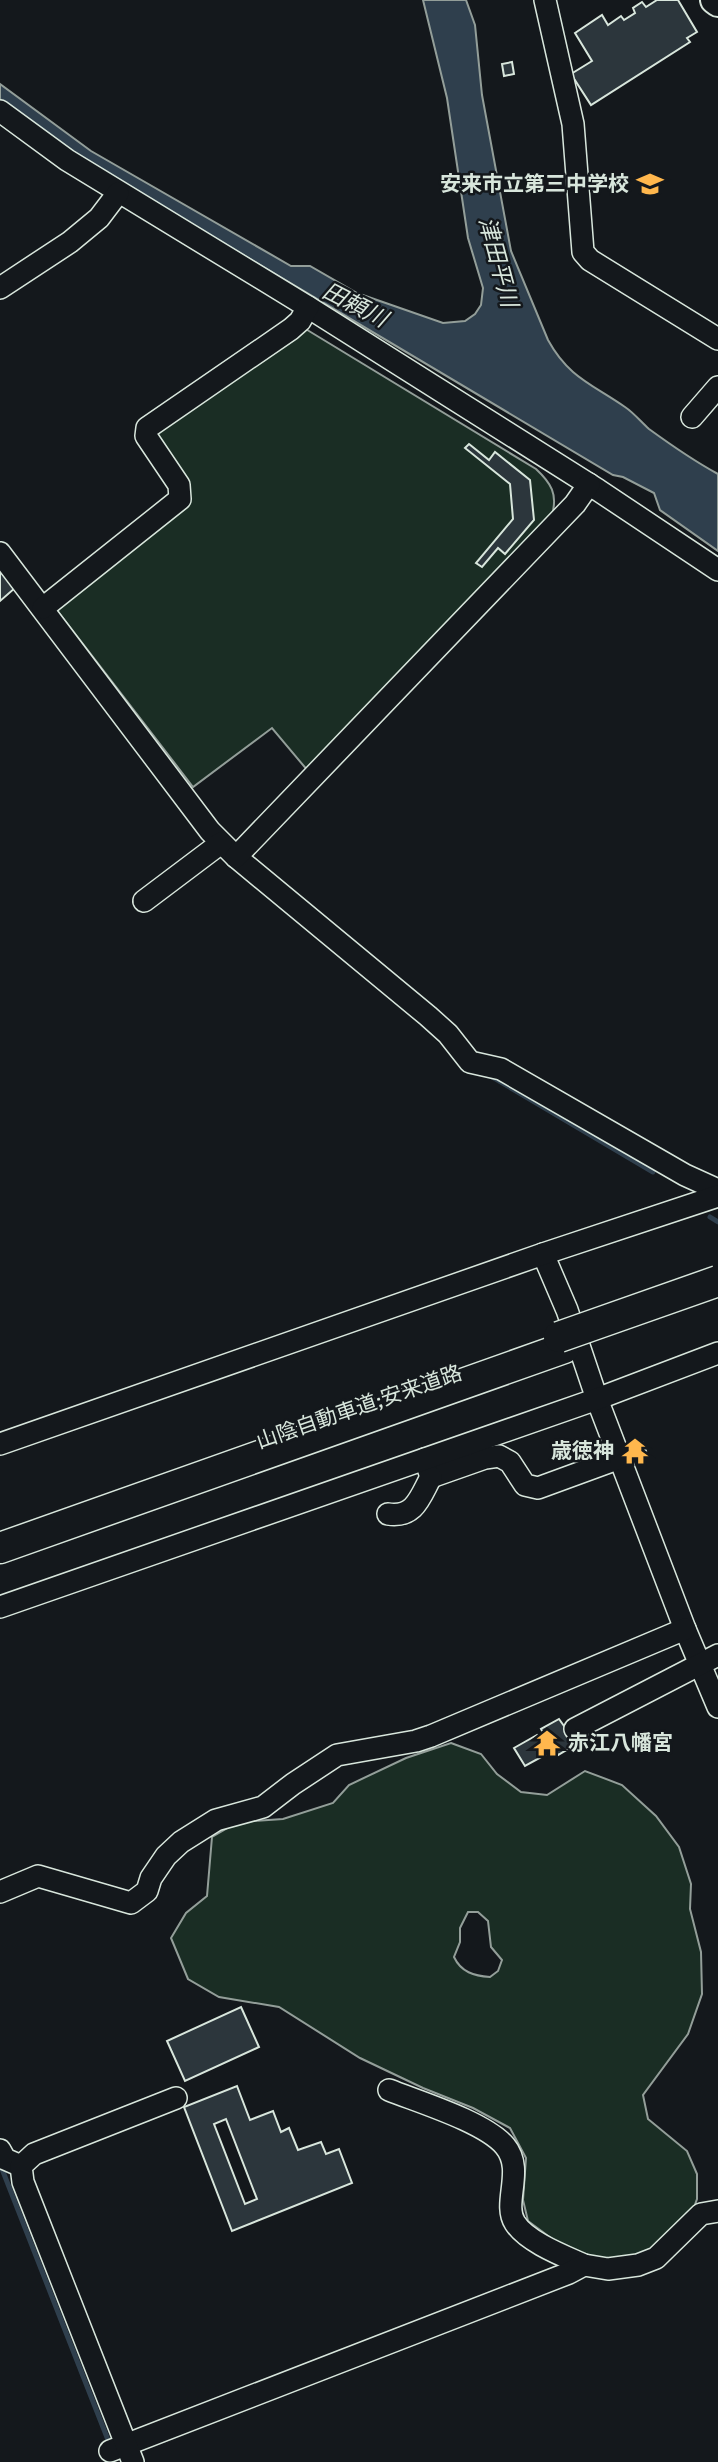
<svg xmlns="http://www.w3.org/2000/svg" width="718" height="2462" viewBox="0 0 718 2462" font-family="Signika,'Noto Sans JP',sans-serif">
  <rect width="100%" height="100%" fill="#14181c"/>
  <g fill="#1a2d24" stroke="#939e99" stroke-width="2" fill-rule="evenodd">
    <path d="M304 328 536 469C551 483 558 494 552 515L308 771 272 728 193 787 53 605 188 501 190 491 152 440 155 428Z"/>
    <path d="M451 1743 481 1754 497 1774 521 1792 547 1795 585 1771 622 1785 656 1816 679 1847 691 1884 690 1909 701 1952 702 1994 688 2034 643 2095 648 2119 687 2151 697 2174V2199L692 2213 652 2253 599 2263 563 2247 528 2221 523 2200 526 2158 510 2128 473 2108 423 2088 360 2058 279 2007 219 1997 188 1979 171 1938 186 1913 207 1896 212 1837 238 1822 283 1819 333 1803 349 1785 406 1758ZM468 1912H478L488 1921 491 1947 502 1960 498 1971 490 1977C474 1976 461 1972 454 1957L460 1942V1928Z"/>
  </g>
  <path fill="#2f3f4d" stroke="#939e99" stroke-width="2" d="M423 0H466L475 25 482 95 511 251 548 340C569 378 592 384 625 407 634 413 641 422 649 429 671 445 694 461 718 474V551L660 510 654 493 623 477 613 475 75 155 0 99V84L91 151 291 266H310L357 293 443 323 465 321 475 314 481 305 483 288 468 238 447 98Z"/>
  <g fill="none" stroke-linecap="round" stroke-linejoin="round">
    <g stroke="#2f3f4d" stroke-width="5">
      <path d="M489 1075 653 1172"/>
      <path d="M710 1217 718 1222"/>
      <path d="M0 2164 110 2445"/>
    </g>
  </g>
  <g fill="#2c363c" stroke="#d8e6dc" stroke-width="2" fill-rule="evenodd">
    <path d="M657 0H678L697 32 687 38 690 42 591 105 571 74 592 61 575 33 602 15 608 25 621 16 624 20 635 13 633 8 642 2 646 7Z"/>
    <path d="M512 62 514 74 504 76 502 64Z"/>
    <path d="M469 444 489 460 495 452 530 480 534 520 505 554 498 548 482 567 476 563 513 519 510 484 465 448Z"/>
    <path d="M0 571 15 588 0 601Z"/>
    <path d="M643 1443 646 1451 627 1459 624 1451Z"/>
    <path d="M559 1719 564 1726 569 1723 578 1738 571 1742 573 1746 558 1755 552 1744 543 1750 545 1755 525 1766 514 1748 537 1735 541 1741 546 1738 541 1729Z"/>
    <path d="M241 2007 259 2047 185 2081 167 2041Z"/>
    <path d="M237 2086 250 2120 273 2111 281 2132 289 2128 298 2150 321 2142 326 2154 339 2149 352 2183 232 2231 184 2107ZM226 2119 257 2199 245 2204 214 2124Z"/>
  </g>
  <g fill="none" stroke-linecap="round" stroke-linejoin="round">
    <g stroke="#d8e6dc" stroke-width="24">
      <g id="minor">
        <path d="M545 0 573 124 583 252 590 260 718 339"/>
        <path d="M0 111 67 160 308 307 598 490 718 570"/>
        <path d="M0 288 70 242 99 218 118 193"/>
        <path d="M692 417 718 387"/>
        <path d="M0 553 210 831 236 857 428 1016 448 1034 470 1062 501 1069 685 1175 718 1190"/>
        <path d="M43 608 180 499 179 485 146 436 147 428 291 329 300 321 308 307"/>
        <path d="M236 857 575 504 589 484"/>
        <path d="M144 901 221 843"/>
        <path d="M543 1254 567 1310 597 1399 685 1629 718 1707"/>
        <path d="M0 1444 543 1254 718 1196"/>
        <path d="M425 1459 431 1477 485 1458 499 1456 510 1462 525 1485 538 1488 620 1458"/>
        <path d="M388 1514C415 1518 420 1497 431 1477"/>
        <path d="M0 1607 597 1399 718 1353"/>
        <path d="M575 1729 718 1655"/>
        <path d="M0 1892 38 1876 131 1903 147 1891 151 1878 166 1856 181 1842 216 1820 263 1807 293 1784 337 1755 416 1741 431 1736 685 1629"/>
        <path d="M389 2090C419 2102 485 2122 505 2146 525 2170 502 2203 515 2223 527 2242 564 2256 584 2265"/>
        <path d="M0 2150 5 2159 21 2166"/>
        <path d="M110 2451 569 2273 584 2265 608 2269 638 2265 656 2258 701 2214 718 2211"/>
        <path d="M133 2462 23 2182 21 2166 34 2154 176 2098"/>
      </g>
    </g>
    <g stroke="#d8e6dc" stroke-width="30">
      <path id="major" d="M714 0 718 3"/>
    </g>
    <g stroke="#d8e6dc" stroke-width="33">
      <path id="highway" d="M0 1548 564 1348"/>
    </g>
    <use href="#minor" stroke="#14181c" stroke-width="21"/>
    <use href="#major" stroke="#14181c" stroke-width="26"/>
    <use href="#highway" stroke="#14181c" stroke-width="30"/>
    <g stroke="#d8e6dc" stroke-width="33" stroke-linecap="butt">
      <path id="highway-bridge" d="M559 1337 718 1281"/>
    </g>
    <use href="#highway-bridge" stroke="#14181c" stroke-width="30"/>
  </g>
  <defs>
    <g id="school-bare" transform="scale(2.1)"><path d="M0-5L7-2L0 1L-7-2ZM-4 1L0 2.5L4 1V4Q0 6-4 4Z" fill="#ffb74d" stroke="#14181c" stroke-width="2.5" paint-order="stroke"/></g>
    <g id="temple-bare" transform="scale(2.1)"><path d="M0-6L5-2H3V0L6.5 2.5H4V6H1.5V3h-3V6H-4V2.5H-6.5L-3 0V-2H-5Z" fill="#ffb74d" stroke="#14181c" stroke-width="2.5" paint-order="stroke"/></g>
  </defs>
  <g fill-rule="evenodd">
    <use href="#school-bare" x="650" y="184"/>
    <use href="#temple-bare" x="635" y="1451"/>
    <use href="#temple-bare" x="547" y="1743"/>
  </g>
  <g text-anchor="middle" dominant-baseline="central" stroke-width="5" stroke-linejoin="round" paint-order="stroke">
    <g font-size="21" font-weight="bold" fill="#d8e6dc" stroke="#14181c" text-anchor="end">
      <text x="629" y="184">安来市立第三中学校</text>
      <text x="614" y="1451">歳徳神</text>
      <text x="568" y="1743" text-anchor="start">赤江八幡宮</text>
    </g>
    <g font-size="21" fill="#d8e6dc" stroke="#14181c">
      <text transform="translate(359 1407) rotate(-19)">山陰自動車道;安来道路</text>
    </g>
    <g font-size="23" font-style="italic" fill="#d8e6dc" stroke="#14181c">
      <text transform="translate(498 262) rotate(75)">津田平川</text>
      <text transform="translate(355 305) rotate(27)">田頼川</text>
    </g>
  </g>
</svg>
